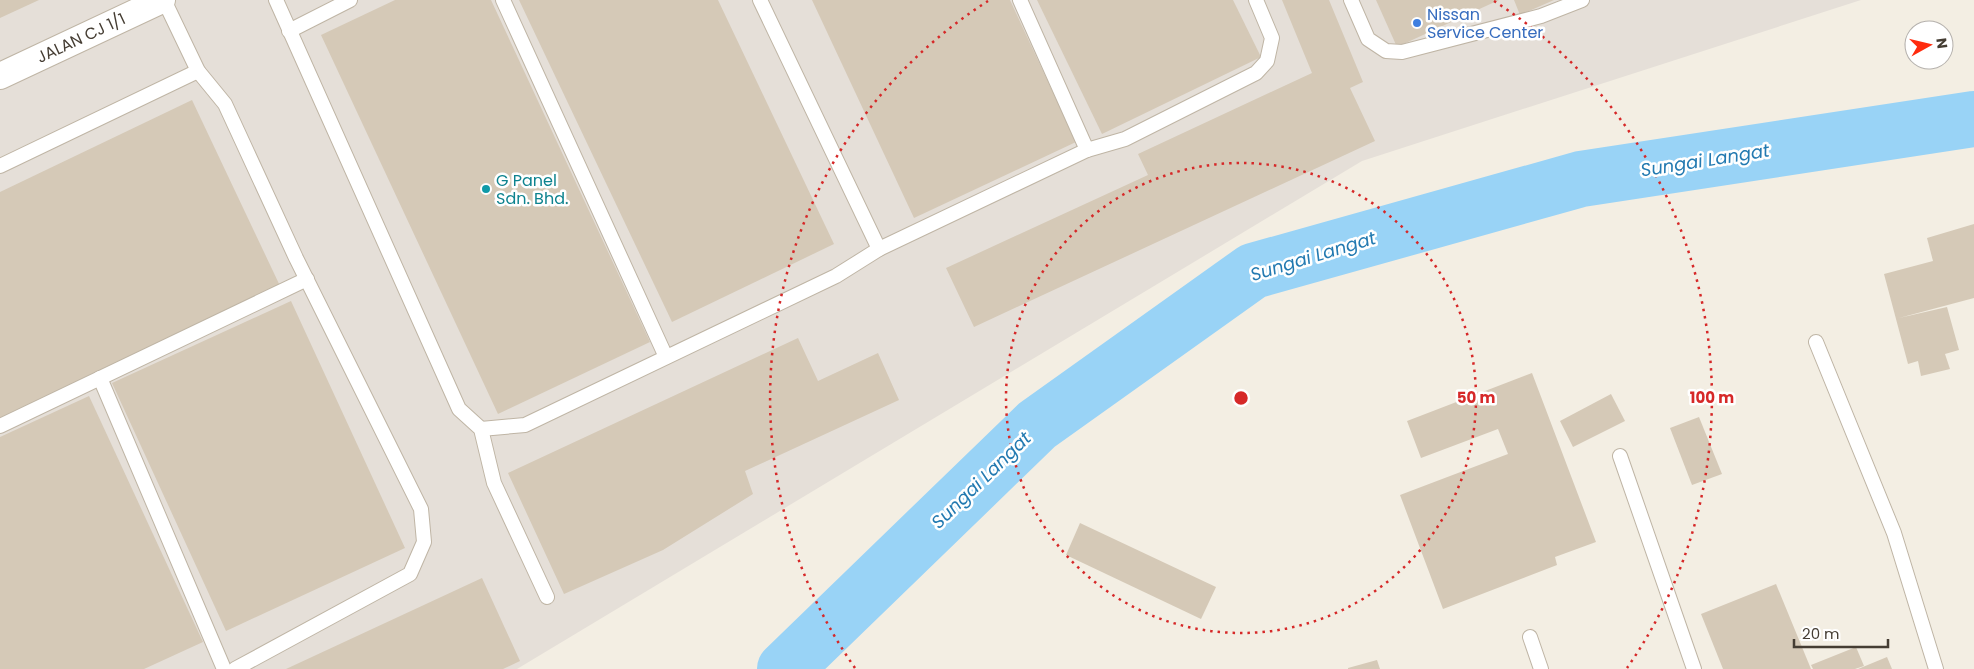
<svg xmlns="http://www.w3.org/2000/svg" width="1974" height="669" viewBox="0 0 1974 669" font-family="Poppins,sans-serif">
  <rect width="100%" height="100%" fill="#f3eee3"/>
  <path fill="#e5dfd8" d="M0 0H1861L1362 161 517 669H0Z"/>
  <g fill="none" stroke-linecap="round" stroke-linejoin="round">
    <path stroke="#99d3f6" stroke-width="56" d="M785 669 1037 425 1253 271 1581 179 1974 119"/>
  </g>
  <g fill="#d5c9b7">
    <path d="M0 0H39L0 18Z"/>
    <path d="M395 0H491L650 342 498 414 321 35Z"/>
    <path d="M519 0H718L834 244 672 322Z"/>
    <path d="M812 0H1010L1076 142 914 218Z"/>
    <path d="M1037 0H1233L1261 57 1102 134Z"/>
    <path d="M1282 0H1329L1363 82 1350 88 1375 141 974 327 946 268 1148 175 1138 154 1312 73Z"/>
    <path d="M1376 0H1499L1397 47Z"/>
    <path d="M1514 0H1554L1520 15Z"/>
    <path d="M192 100 281 288 0 423V192Z"/>
    <path d="M1974 224V298L1899 318 1947 307 1959 350 1945 354 1950 369 1921 376 1918 361 1908 364 1884 274 1933 261 1927 238Z"/>
    <path d="M291 301 405 548 226 631 112 383Z"/>
    <path d="M798 338 818 381 878 353 899 400 745 471 753 494 663 550 564 594 508 473Z"/>
    <path d="M1532 373 1596 542 1555 557 1557 565 1443 609 1400 495 1508 454 1498 429 1421 458 1407 421Z"/>
    <path d="M1611 394 1625 421 1573 447 1560 421Z"/>
    <path d="M89 396 203 642 144 669H0V437Z"/>
    <path d="M1699 417 1722 474 1692 485 1670 428Z"/>
    <path d="M1080 523 1216 587 1201 619 1066 555Z"/>
    <path d="M482 578 520 661 503 669H286Z"/>
    <path d="M1776 584 1811 669H1723L1701 614Z"/>
    <path d="M1856 647 1864 666 1855 669H1813L1811 665Z"/>
    <path d="M1887 657 1892 669H1858Z"/>
    <path d="M1377 660 1380 669H1348V668Z"/>
  </g>
  <g fill="none" stroke-linecap="round" stroke-linejoin="round">
    <g stroke="#bfb5a5" stroke-width="16">
      <g id="lane">
        <path d="M164 0 198 71 225 104 296 258 421 509 424 542 410 574 235 669"/>
        <path d="M276 0 459 409 481 429 494 483 547 597"/>
        <path d="M503 0 666 357"/>
        <path d="M760 0 879 249"/>
        <path d="M1020 0 1087 150"/>
        <path d="M1351 0 1368 39 1386 51 1402 52 1541 16 1582 0"/>
        <path d="M289 31 350 0"/>
        <path d="M0 166 198 71"/>
        <path d="M1816 342 1894 533 1936 669"/>
        <path d="M100 378 224 669"/>
        <path d="M0 426 307 279"/>
        <path d="M481 429 525 425 836 276 879 249 1087 150 1125 139 1256 73 1267 61 1272 38 1256 0"/>
        <path d="M1620 456 1694 669"/>
        <path d="M1530 637 1541 669"/>
      </g>
    </g>
    <g stroke="#bfb5a5" stroke-width="28">
      <path id="street" d="M0 76 162 0"/>
    </g>
    <use href="#lane" stroke="#fff" stroke-width="14"/>
    <use href="#street" stroke="#fff" stroke-width="26"/>
  </g>
  <g fill="none" stroke="#d62828" stroke-width="2.5" stroke-dasharray="2.5 5">
    <circle cx="1241" cy="398" r="235"/>
    <path d="M855 668A471 471 0 0 1 988 1M1494 1A471 471 0 0 1 1627 668"/>
  </g>
  <circle fill="#3f7fe0" stroke="#fff" stroke-width="2" cx="1417" cy="23" r="5"/>
  <circle fill="#0f9aa8" stroke="#fff" stroke-width="2" cx="486" cy="189" r="5"/>
  <g text-anchor="middle" dominant-baseline="central" stroke-width="5" stroke-linejoin="round" paint-order="stroke">
    <g font-size="16" fill="#366cbe" stroke="#fff" text-anchor="start">
      <text x="1427" y="14">Nissan<tspan x="1427" dy="18">Service Center</tspan></text>
    </g>
    <g font-size="16" fill="#453d33" stroke="#fff">
      <text transform="translate(81 38) rotate(-25)">JALAN CJ 1/1</text>
    </g>
    <g font-size="16" fill="#0d838f" stroke="#fff" text-anchor="start">
      <text x="496" y="180">G Panel<tspan x="496" dy="18">Sdn. Bhd.</tspan></text>
    </g>
    <g font-size="18" font-style="italic" fill="#237ab1" stroke="#fff">
      <text transform="translate(1705 160) rotate(-9)">Sungai Langat</text>
      <text transform="translate(1313 256) rotate(-17)">Sungai Langat</text>
      <text transform="translate(981 480) rotate(-44)">Sungai Langat</text>
    </g>
  </g>
  <circle cx="1241" cy="398" r="8" fill="#d62828" stroke="#fff" stroke-width="2.5"/>
  <g font-size="15" text-anchor="middle" font-weight="bold" fill="#d62828" stroke="#fff" stroke-width="5" stroke-linejoin="round" paint-order="stroke">
    <text x="1476" y="403">50 m</text>
    <text x="1712" y="403">100 m</text>
  </g>
  <g transform="translate(1929 45) rotate(82)"><circle r="24" fill="#ffffff" stroke="#b5b1ad"/>
  <path d="M0-4L9 19L0 12L-9 19Z" fill="#ff2b0e"/>
  <text y="-8" font-size="14" font-weight="bold" text-anchor="middle" fill="#453d33">N</text>
  </g>
  <path d="M1794 639v8h94v-8" fill="none" stroke="#453d33" stroke-width="2.5"/>
  <text x="1802" y="639" font-size="15" fill="#453d33" stroke="#ffffff" stroke-width="4" paint-order="stroke">20 m</text>
</svg>
